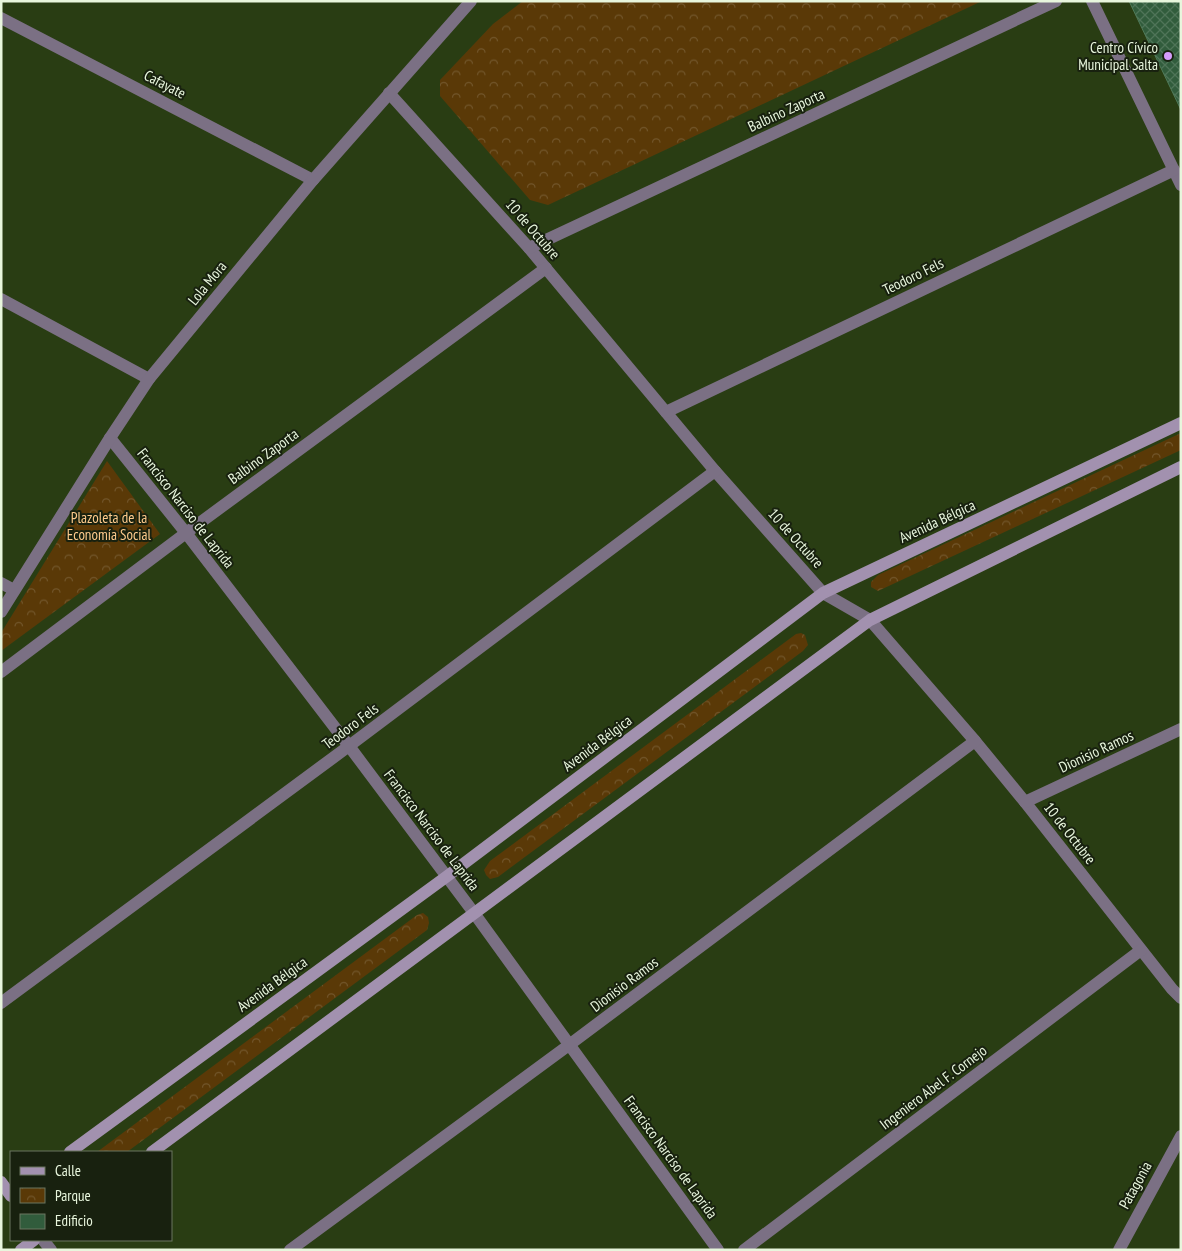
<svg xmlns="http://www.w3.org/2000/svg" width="1182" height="1251" viewBox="0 0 1182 1251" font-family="'PT Sans Narrow',sans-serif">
  <defs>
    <pattern id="park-crowns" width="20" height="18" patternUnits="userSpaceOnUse" patternTransform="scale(1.25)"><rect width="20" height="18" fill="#5a3907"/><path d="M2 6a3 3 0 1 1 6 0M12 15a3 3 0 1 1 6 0" fill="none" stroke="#72562b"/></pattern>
    <pattern id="building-cross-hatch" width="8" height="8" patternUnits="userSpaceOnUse" patternTransform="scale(1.25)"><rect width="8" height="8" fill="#315c3c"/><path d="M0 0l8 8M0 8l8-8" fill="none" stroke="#4f7458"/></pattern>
  </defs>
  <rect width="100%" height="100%" fill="#293d13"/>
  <g fill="url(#park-crowns)">
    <path d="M523 1H982L548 205 530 200 440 96V80L493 24Z"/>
    <path d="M1181 433V450L878 591 871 587V582L878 575Z"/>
    <path d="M107 461 160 534 1 651V633Z"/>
    <path d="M801 633 805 635 808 645 803 651 498 877 490 879 486 875 484 870 490 861 796 634Z"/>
    <path d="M423 913 428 917 429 923 427 930 127 1152H97L417 915Z"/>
  </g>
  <path fill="url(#building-cross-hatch)" stroke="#4f7a59" d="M1129 1H1181V110Z"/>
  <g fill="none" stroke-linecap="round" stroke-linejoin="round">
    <g stroke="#7b7084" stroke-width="12">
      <path d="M1092 1 1181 185"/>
      <path d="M1 18 313 180"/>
      <path d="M389 93 529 248 715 471 823 593 870 620 975 741 1025 802 1172 989 1181 998"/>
      <path d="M529 248 1056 1"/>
      <path d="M1 299 149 379"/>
      <path d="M666 412 1174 170"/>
      <path d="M110 438 186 533 349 746 474 913 718 1250"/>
      <path d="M1 583 14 590"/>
      <path d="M1 612 110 438 149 379 313 180 471 1"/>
      <path d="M1 672 186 533 546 268"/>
      <path d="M1025 802 1181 729"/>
      <path d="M1 1003 349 746 715 471"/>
      <path d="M43 1240 51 1250"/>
      <path d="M290 1250 569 1045 975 741"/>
      <path d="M744 1250 1141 950"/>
      <path d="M1119 1250 1181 1136"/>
    </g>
    <g stroke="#a291af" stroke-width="12">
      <path d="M70 1152 446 877 823 593 1181 423"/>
      <path d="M152 1152 870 620 1181 467"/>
      <path d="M1 1182 11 1196"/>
      <path d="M21 1250 34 1240"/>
    </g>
  </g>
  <circle fill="#d59cfb" stroke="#18210f" stroke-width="2" cx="1168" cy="56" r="5"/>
  <g text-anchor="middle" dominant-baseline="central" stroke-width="4" stroke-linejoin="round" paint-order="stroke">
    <g font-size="15" fill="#e8f6dd" stroke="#18210f" text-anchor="end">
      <text x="1158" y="47">Centro Cívico<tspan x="1158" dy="17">Municipal Salta</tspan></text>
    </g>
    <g font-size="15" fill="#e8f6dd" stroke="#18210f">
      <text transform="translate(165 84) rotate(27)">Cafayate</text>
      <text transform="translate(786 110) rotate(-25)">Balbino Zaporta</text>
      <text transform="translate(533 229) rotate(49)">10 de Octubre</text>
      <text transform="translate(913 276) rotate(-26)">Teodoro Fels</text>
      <text transform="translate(207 283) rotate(-51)">Lola Mora</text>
      <text transform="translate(263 456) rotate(-36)">Balbino Zaporta</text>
      <text transform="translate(186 508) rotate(52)">Francisco Narciso de Laprida</text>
      <text transform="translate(937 521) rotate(-25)">Avenida Bélgica</text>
      <text transform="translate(796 538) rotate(48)">10 de Octubre</text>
      <text transform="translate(350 726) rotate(-37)">Teodoro Fels</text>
      <text transform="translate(597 743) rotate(-37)">Avenida Bélgica</text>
      <text transform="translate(1096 751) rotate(-25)">Dionisio Ramos</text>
      <text transform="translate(432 830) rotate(53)">Francisco Narciso de Laprida</text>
      <text transform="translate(1070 833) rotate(52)">10 de Octubre</text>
      <text transform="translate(272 984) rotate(-36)">Avenida Bélgica</text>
      <text transform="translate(624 984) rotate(-37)">Dionisio Ramos</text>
      <text transform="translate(933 1087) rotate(-37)">Ingeniero Abel F. Cornejo</text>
      <text transform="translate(671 1157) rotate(54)">Francisco Narciso de Laprida</text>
      <text transform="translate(1135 1185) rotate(-61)">Patagonia</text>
    </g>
    <g font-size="15" fill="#feca8c" stroke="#18210f">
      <text x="109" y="517">Plazoleta de la<tspan x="109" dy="17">Economía Social</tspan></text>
    </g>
  </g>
  <rect width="1182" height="1251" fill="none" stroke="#e8f6dd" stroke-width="5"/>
  <rect x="10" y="1151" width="162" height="90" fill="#18210f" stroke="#6b7661"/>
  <rect x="20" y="1167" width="25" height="8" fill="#a291af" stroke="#6b7661"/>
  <text x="55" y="1176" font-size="15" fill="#e8f6dd">Calle</text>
  <rect x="20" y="1188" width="25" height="15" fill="url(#park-crowns)" stroke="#6b7661"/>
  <text x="55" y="1201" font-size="15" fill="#e8f6dd">Parque</text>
  <rect x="20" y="1214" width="25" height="15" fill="#315c3c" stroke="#6b7661"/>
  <text x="55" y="1226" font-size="15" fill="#e8f6dd">Edificio</text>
</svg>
